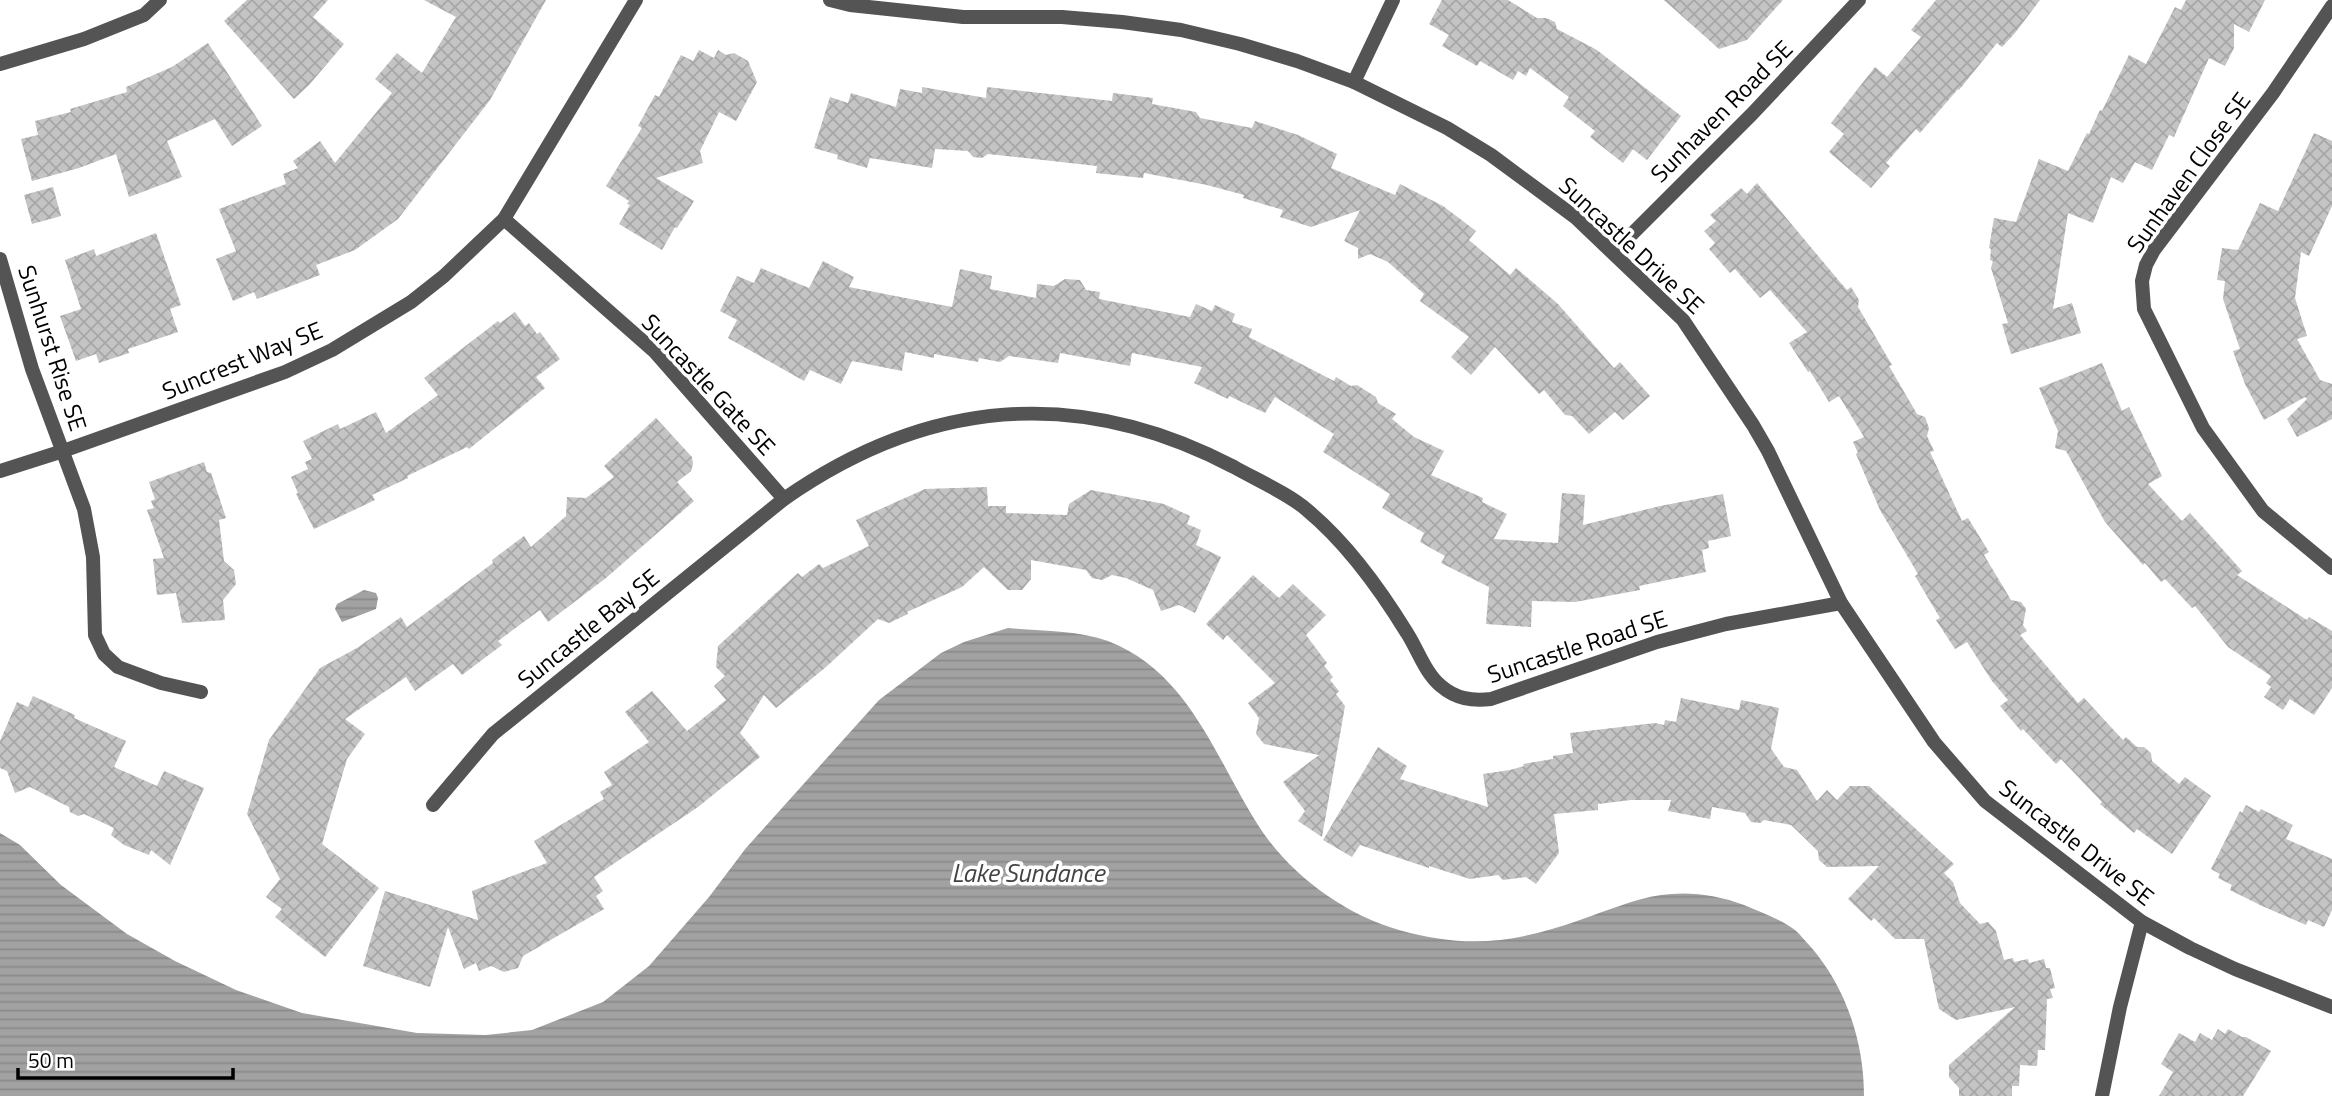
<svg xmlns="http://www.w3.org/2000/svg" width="2332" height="1096" viewBox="0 0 2332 1096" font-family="'Titillium Web',sans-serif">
  <defs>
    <pattern id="water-rules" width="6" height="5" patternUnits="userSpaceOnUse" patternTransform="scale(1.75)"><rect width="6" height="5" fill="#a2a2a2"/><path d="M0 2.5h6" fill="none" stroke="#8a8a8a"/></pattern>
    <pattern id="building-cross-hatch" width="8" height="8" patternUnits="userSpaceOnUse" patternTransform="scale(1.75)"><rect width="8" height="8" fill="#c4c4c4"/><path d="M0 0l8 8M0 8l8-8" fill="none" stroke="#a7a7a7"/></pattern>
  </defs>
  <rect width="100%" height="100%" fill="#fff"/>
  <g fill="url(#water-rules)">
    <path d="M364 590 376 593 378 598 376 609 342 622 335 609 337 604Z"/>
    <path d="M1008 628C1040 631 1078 630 1108 641 1193 674 1217 765 1264 834 1295 878 1346 915 1399 930 1467 949 1515 943 1580 920 1606 911 1634 899 1661 895 1689 891 1718 895 1744 905 1761 912 1780 919 1795 930 1800 934 1805 941 1810 946 1846 987 1864 1042 1864 1096H0V833L20 845 61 885 127 934 175 961 236 990 302 1013 417 1033 486 1035 532 1030 603 1002 649 966 709 897 746 848 879 700 941 653 964 642Z"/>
  </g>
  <g fill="url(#building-cross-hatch)">
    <path d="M247 0H328L313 17 344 44 309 85 294 99 224 21Z"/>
    <path d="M424 0H546L490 100 398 219 355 250 316 265 320 275 257 299 254 292 233 301 216 259 236 251 219 209 286 184 283 174 298 168 293 161 320 141 335 163 392 93 375 79 397 53 422 73 456 17Z"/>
    <path d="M1442 0H1508L1537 18H1546L1555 22 1557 29 1597 50 1681 116 1647 160 1633 149 1623 163 1590 137 1595 131 1563 106 1569 97 1530 68 1526 76 1518 71 1513 80 1480 61 1477 66 1442 46 1449 35 1429 24Z"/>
    <path d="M1664 0H1783L1747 40 1719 49Z"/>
    <path d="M1936 0H2040L2015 33 2002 47 1997 43 1959 90 1958 89 1920 133 1916 129 1886 163 1890 166 1871 188 1829 152 1844 134 1831 123 1875 67 1887 77 1921 37 1911 30Z"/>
    <path d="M2186 0H2265L2249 32 2234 24V48L2225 66 2209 58 2174 137 2169 135 2152 170 2135 162 2123 183 2111 177 2093 223 2068 213 2053 309 2072 303 2081 333 2011 354 2002 324 2008 323 1991 268 1993 261 1990 260 1991 249 1989 248 1994 218 2016 222 2039 159 2068 171 2087 133 2089 134 2100 110 2102 111 2129 55 2146 64 2175 7 2181 10Z"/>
    <path d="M208 43 262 126 232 146 215 119 167 141 182 177 129 197 116 154 79 168 32 181 21 139 38 135 35 121 71 112 70 109 127 92 126 87 172 67Z"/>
    <path d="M699 50 714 58 718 50 726 55 734 53 748 61 757 82 736 121 719 112 700 151 703 163 656 178 694 201 677 228 675 227 662 250 619 224 630 205 627 204 629 201 606 186 642 128 638 126 655 95 659 97 681 55 693 61Z"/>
    <path d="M922 87 986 98 987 87 1112 101 1113 93 1153 98 1152 104 1196 112 1200 118 1252 128 1255 121 1298 135 1337 154 1331 168 1395 195 1400 184 1443 206 1476 231 1469 240 1510 275 1516 268 1558 304 1614 368 1620 362 1650 396 1623 420 1615 412 1589 434 1572 416 1565 415 1544 390 1539 394 1495 347 1471 375 1451 357 1469 337 1420 301 1424 294 1388 262 1370 254 1358 259V248L1344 241 1360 210 1311 227 1280 217 1283 210 1243 198 1244 195 1207 185 1144 173 1143 178 1096 173 1097 166 988 154 982 158 973 157 968 151 935 149 932 168 870 158 867 168 837 159 838 155 814 148 830 97 848 103 851 93 896 107 900 89 922 93Z"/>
    <path d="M2314 133 2332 141V206L2309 256 2301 252 2295 298 2307 336 2297 339 2320 380 2332 384V419L2297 437 2287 419 2307 399 2305 397 2264 420 2245 384 2233 351 2240 349 2223 299 2225 281 2217 280 2222 248 2238 250 2260 203 2278 211Z"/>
    <path d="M1757 183 1840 282 1847 290 1851 287 1859 300 1858 307 1892 365 1889 366 1917 414 1925 417 1929 428 1927 436 1934 451 1930 452 1962 521 1968 518 1989 552 1984 555 2011 600 2021 602 2026 609 2023 625 2027 631 2020 635 2078 703 2084 698 2123 740 2126 737 2137 747H2144L2151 753 2152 761 2179 784 2185 777 2211 796 2172 854 2137 829 2134 833 2100 804 2102 802 2061 759 2056 764 2023 729 2021 731 2000 706 2008 700 1992 681 1967 642 1955 649 1936 620 1940 618 1915 576 1918 574 1880 510 1856 454 1858 453 1853 442 1864 437 1839 396 1829 402 1810 371 1808 372 1789 343 1807 332 1770 290 1760 298 1735 269 1730 273 1709 249 1715 243 1704 231 1716 221 1710 215 1741 188 1747 194Z"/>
    <path d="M53 187 61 216 32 224 24 195Z"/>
    <path d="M156 233 181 305 170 309 178 332 128 349 129 353 99 363 96 354 76 361 60 316 81 309 65 260 94 249 96 256Z"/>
    <path d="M823 261 854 277 849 287 952 307 960 269 992 276 990 289 1036 298 1037 284 1054 286 1065 279 1080 280 1086 290 1100 292 1099 299 1190 317 1196 304 1212 311 1215 305 1235 314 1232 322 1252 329 1249 337 1334 381 1336 377 1351 386 1357 385 1376 397 1378 403 1396 414 1392 419 1414 437 1444 451 1431 475 1483 498 1482 502 1507 514 1494 539 1558 543 1562 493 1585 495 1583 525 1660 506 1723 494 1731 536 1708 541 1709 548 1702 550 1706 572 1639 586 1640 590 1575 602 1532 601 1531 627 1486 624 1489 587 1441 563 1445 556 1420 542 1424 533 1382 508 1390 494 1323 452 1334 434 1275 397 1265 413 1229 396 1228 399 1194 383 1202 367 1132 353 1130 366 1060 353 1058 363 1009 356 1000 362 979 358 978 362 934 354V358L905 352 902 371 852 361 841 384 810 370 804 381 728 338 737 320 720 311 737 276 754 283 761 268 809 288Z"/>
    <path d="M515 312 525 326 529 323 537 334 540 332 560 359 536 377 545 388 469 449 467 447 407 476 408 478 372 495 375 500 314 529 296 494 298 493 291 477 308 469 305 462 312 459 303 441 338 424 340 429 376 412 386 433 438 395 424 378 498 321 500 323Z"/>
    <path d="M2102 363 2122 411 2129 407 2162 476 2148 484 2182 521 2190 513 2242 571 2237 575 2307 620 2309 617 2332 631V688L2314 715 2290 699 2283 710 2264 697 2271 687 2266 683 2271 676 2228 647 2195 606 2192 608 2165 579 2161 582 2145 563 2143 565 2105 522 2066 451 2055 448 2058 431 2039 388Z"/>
    <path d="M656 418 692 457 693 464 691 471 677 482 694 501 606 578 548 622 540 610 498 641 502 645 462 675 453 664 415 691 406 677 345 719 365 734 347 759 322 844 379 888 325 957 275 917 282 909 266 897 280 879 247 814 269 740 320 668 357 648 401 617 407 627 493 563 492 560 524 536 531 547 566 516 567 497 586 498 614 477 604 466Z"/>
    <path d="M204 462 207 472 211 473 226 518 219 520 224 561 234 570 236 584 223 600 225 620 182 623 176 593 157 595 153 559 164 558 147 510 154 508 151 501 155 499 149 482Z"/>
    <path d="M987 487 988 506H1006V513L1067 515 1069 504 1091 490 1164 504 1190 516 1187 524 1201 530 1196 545 1221 557 1195 613 1179 605 1161 611 1153 590 1126 578 1112 575 1102 580 1092 578 1086 570 1031 560V579L1022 590H1008L984 567 962 587 907 612 908 614 889 623 878 619 826 667 776 708 764 695 740 733 760 757 698 807 594 877 603 891 596 896 604 909 523 956 518 968 504 972 491 966 479 971 476 963 464 969 448 927 430 987 363 966 385 891 478 920 472 891 547 863 534 841 604 799 600 792 612 785 604 772 649 742 625 712 652 691 687 731 726 700 714 686 725 676 716 667 718 646 798 573 802 577 819 564 823 568 869 546 856 520 925 489Z"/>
    <path d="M1253 575 1279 598 1293 584 1326 615 1306 635 1327 663 1324 666 1333 677 1330 680 1339 691 1336 694 1345 706 1322 837 1298 821 1305 811 1283 782 1319 755 1264 744 1256 734 1259 718 1248 703 1275 683 1227 635 1223 640 1206 624Z"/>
    <path d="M33 696 75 715 74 718 126 741 114 767 157 786 164 771 204 788 170 865 151 850 149 855 124 845 111 835 114 828 84 814 78 816 70 812 69 807 30 787 15 793 7 771 0 768V741L17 702 28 707Z"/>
    <path d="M1681 698 1739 710 1741 700 1779 708 1771 749 1784 767 1797 770 1817 801 1827 790 1837 800 1850 786H1869L1954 864 1944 873 1953 882 1960 903 1980 924 1988 922 1996 931 2004 960 2013 958 2014 962 2028 959 2029 963 2044 959 2046 968H2050L2055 988 2050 989 2053 998 2047 999 2045 1050H2038L2037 1066 2020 1065 2019 1086H2012V1096H1959V1088L1949 1077V1065L2015 1007 1956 1020 1939 1009 1924 939H1895L1874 918 1871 921 1848 899 1879 866 1827 867 1819 860 1818 851 1791 825 1764 820 1760 823 1751 822 1745 813 1712 807 1710 819 1668 811 1671 800H1631L1598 804V810L1554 814 1559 853 1536 884 1526 877 1503 880 1498 875 1470 879 1429 866V868L1360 845 1352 857 1323 840 1378 747 1407 766 1400 779 1488 807 1483 774 1510 770 1524 766 1523 764 1553 759V756L1573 753 1570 733 1655 723 1664 725 1665 720 1676 722Z"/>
    <path d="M2246 805 2259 812 2261 809 2293 825 2286 839 2332 859V910L2324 927 2308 920 2306 925 2260 905 2230 890 2232 885 2218 878 2220 874 2211 869 2240 811 2242 813Z"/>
    <path d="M2218 1029 2225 1034 2228 1029 2242 1037H2246L2271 1051 2243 1096H2159L2173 1072 2161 1064 2179 1033 2195 1042 2200 1033 2212 1040Z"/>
  </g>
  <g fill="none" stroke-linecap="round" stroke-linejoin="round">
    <g stroke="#545454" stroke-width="14">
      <path d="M830 0 850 5 963 17H1062L1122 22 1181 30 1240 44 1297 61 1354 82 1447 128 1491 155 1575 217 1683 320 1753 425 1768 451 1841 603 1934 742 1985 801 2142 922 2190 948 2235 969 2332 1007"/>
      <path d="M2332 6 2273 93 2154 250 2146 265 2142 281 2144 309 2203 428 2263 511 2332 568"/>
      <path d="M0 64 84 39 144 15 160 0"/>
      <path d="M1354 82 1393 0"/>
      <path d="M504 219 654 351 784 499"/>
      <path d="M1614 252 1752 114 1859 0"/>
      <path d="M0 259 32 369 84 509 93 557 95 635 104 654 118 667 161 683 201 692"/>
      <path d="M0 471 63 451 285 372 332 350 411 302 444 276 504 219 636 0"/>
      <path d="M433 805 493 734 784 499C927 399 1078 385 1234 467 1255 479 1289 494 1307 510 1347 543 1380 589 1407 633 1418 650 1425 673 1441 686 1456 699 1472 701 1491 699L1657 642 1726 624 1841 603"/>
      <path d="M2102 1096 2120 1007 2142 922"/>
    </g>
  </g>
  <g text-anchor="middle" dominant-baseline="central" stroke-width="7" stroke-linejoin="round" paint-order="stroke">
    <g font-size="24" fill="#000" stroke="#fff">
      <text transform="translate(1721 111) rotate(-45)">Sunhaven Road SE</text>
      <text transform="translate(2188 172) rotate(-54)">Sunhaven Close SE</text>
      <text transform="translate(1632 245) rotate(43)">Suncastle Drive SE</text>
      <text transform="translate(53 348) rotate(72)">Sunhurst Rise SE</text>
      <text transform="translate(242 360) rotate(-22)">Suncrest Way SE</text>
      <text transform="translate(709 384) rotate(47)">Suncastle Gate SE</text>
      <text transform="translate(588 628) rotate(-39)">Suncastle Bay SE</text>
      <text transform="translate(1577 646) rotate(-18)">Suncastle Road SE</text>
      <text transform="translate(2077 842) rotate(38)">Suncastle Drive SE</text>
    </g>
    <g font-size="26" font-style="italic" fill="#434343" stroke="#fff">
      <text x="1028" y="872">Lake Sundance</text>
    </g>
  </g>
  <path d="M18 1068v10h215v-10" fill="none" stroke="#000000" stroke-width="3.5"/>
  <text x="28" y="1068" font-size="21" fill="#000000" stroke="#ffffff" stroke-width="5" paint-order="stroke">50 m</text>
</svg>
